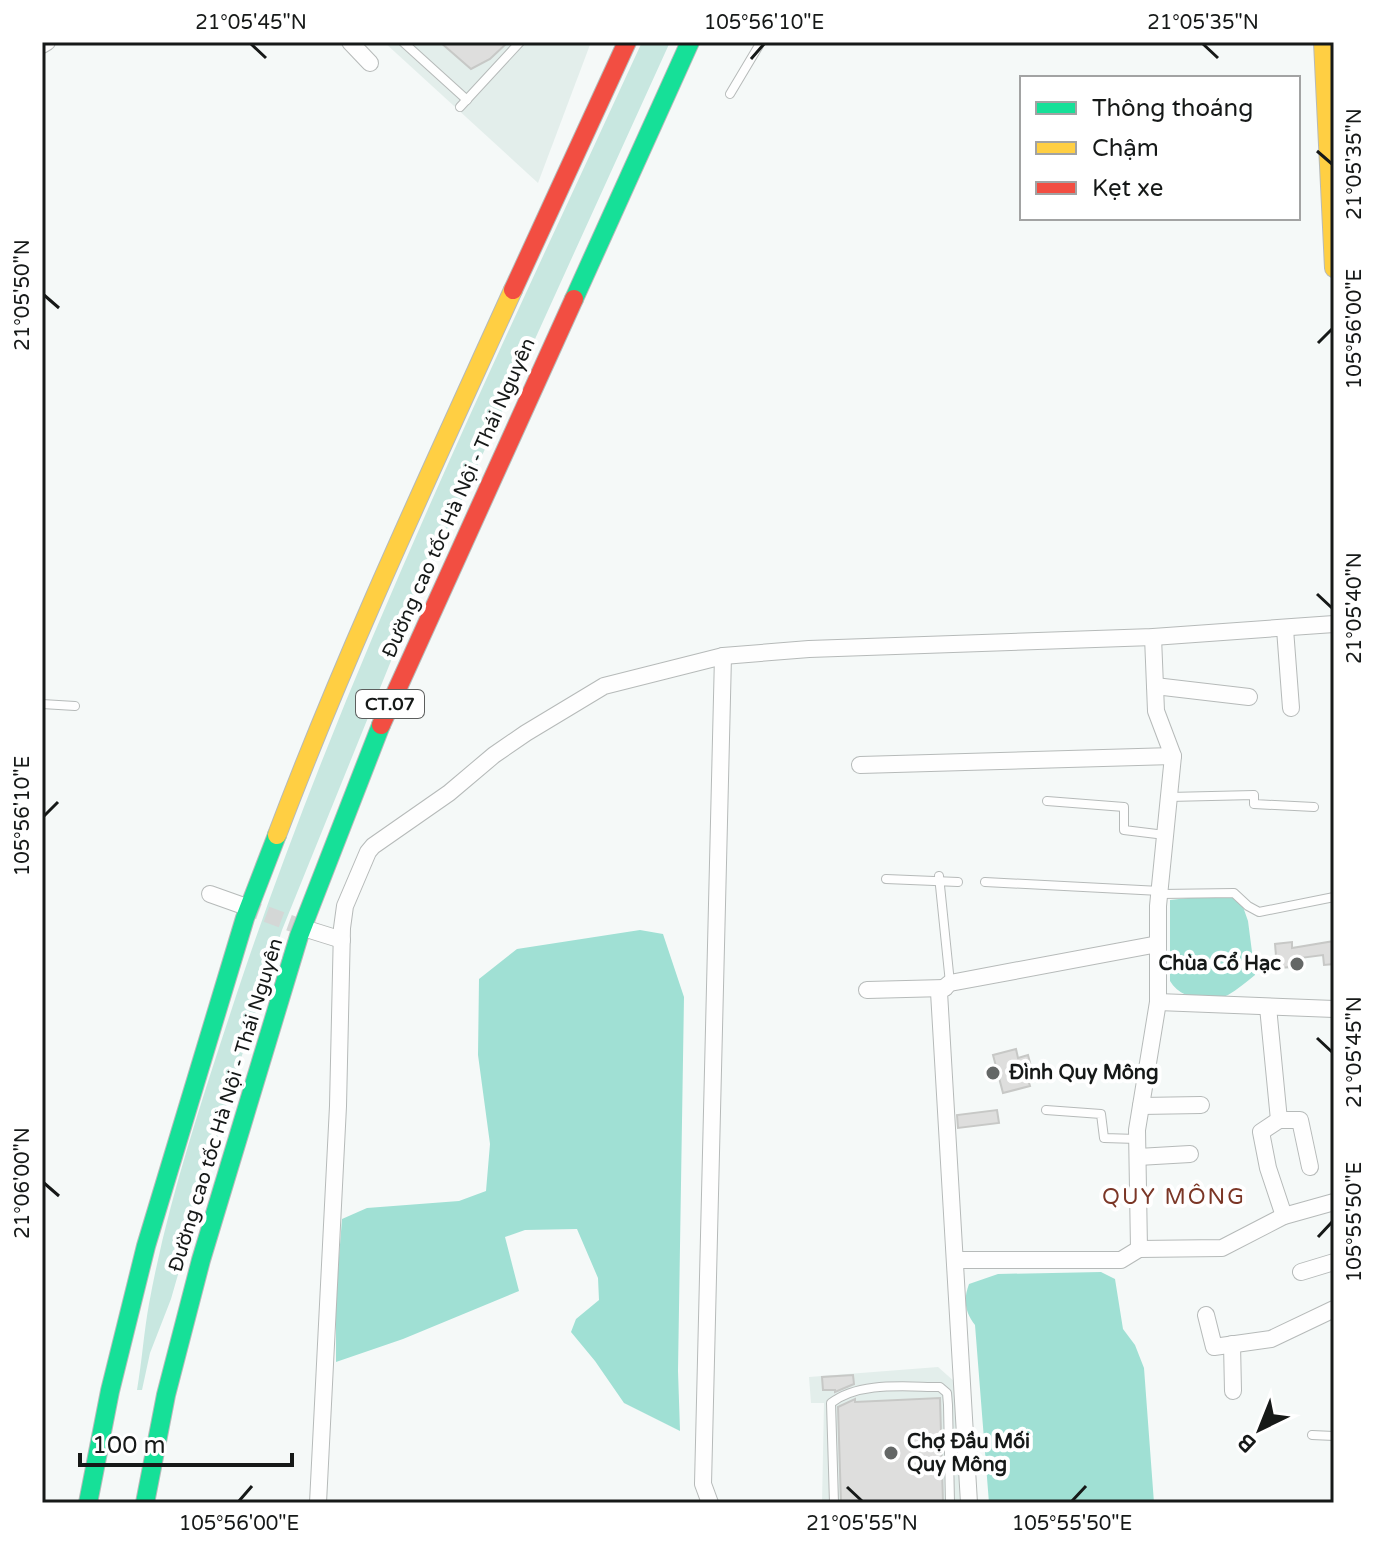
<svg xmlns="http://www.w3.org/2000/svg" width="1376" height="1545" viewBox="0 0 1376 1545" font-family="'Varela Round',sans-serif">
  <rect width="100%" height="100%" fill="#f5f9f8"/>
  <g fill="#e3eeeb">
    <path d="M384 42H591L538 183Z"/>
    <path d="M938 1367 956 1383 960 1503H822L824 1403H811L809 1377Z"/>
  </g>
  <path fill="#c8e7e0" d="M642 42H670L410 614 282 930 229 1096 171 1299 150 1353 142 1390H137C142 1361 144 1331 149 1304 168 1199 203 1097 236 996 345 668 498 356 642 42Z"/>
  <g fill="#a0e0d4">
    <path d="M1224 894 1241 901 1248 921 1255 975C1246 982 1237 990 1228 995 1210 1004 1180 999 1170 981V900Z"/>
    <path d="M640 930 663 934 684 997 678 1371 680 1431 624 1403 595 1361 571 1332 576 1319 599 1300 598 1278 577 1229 525 1230 505 1237 519 1291 403 1339 336 1362V1296L342 1219 367 1208 459 1201 486 1191 490 1144 478 1055 479 979 517 949Z"/>
    <path d="M1101 1272 1115 1279 1123 1329 1135 1345 1144 1368 1154 1503H989L975 1325C965 1312 963 1300 969 1284L998 1274Z"/>
  </g>
  <g fill="#dededd" stroke="#c7c8c6" stroke-width="2">
    <path d="M440 42H508L490 59 471 69Z"/>
    <path d="M1334 941V964L1324 965 1323 955 1292 959 1293 967 1277 968 1275 944 1292 942V948Z"/>
    <path d="M1016 1049 1018 1058 1028 1055 1034 1078 1028 1079 1030 1086 1003 1093 993 1055Z"/>
    <path d="M997 1110 999 1123 958 1128 957 1115Z"/>
    <path d="M853 1375 854 1384 835 1392V1390H823L822 1377Z"/>
    <path d="M940 1398 943 1503H841L838 1407 855 1399V1402Z"/>
  </g>
  <g fill="none" stroke-linecap="round" stroke-linejoin="round">
    <path stroke="#d4d7d6" stroke-width="16" stroke-dasharray="16 8" stroke-linecap="butt" d="M244 906 309 930"/>
    <g stroke="#b6bab9" stroke-width="10">
      <g id="lane">
        <path d="M403 42 467 100"/>
        <path d="M730 94 761 42"/>
        <path d="M460 107 520 42"/>
        <path d="M42 704 75 706"/>
        <path d="M1169 797 1254 795V804L1314 807"/>
        <path d="M1047 801 1124 807V830L1165 835"/>
        <path d="M939 876 950 983"/>
        <path d="M886 879 958 882"/>
        <path d="M985 882 1160 891"/>
        <path d="M1161 894 1234 893 1248 906 1259 912 1334 897"/>
        <path d="M1046 1110 1101 1114 1104 1138 1137 1139"/>
        <path d="M1312 1435 1334 1436"/>
        <path d="M834 1503 831 1403C860 1381 906 1387 940 1387L947 1393 948 1405 950 1503"/>
      </g>
    </g>
    <g stroke="#b6bab9" stroke-width="18">
      <g id="street">
        <path d="M350 42 370 63"/>
        <path d="M42 45 47 42"/>
        <path d="M1285 629 1291 708"/>
        <path d="M1155 686 1249 697"/>
        <path d="M860 765 1173 756"/>
        <path d="M210 894 241 905"/>
        <path d="M310 930 342 940"/>
        <path d="M867 990 945 988"/>
        <path d="M1158 1002 1334 1009"/>
        <path d="M1268 1007 1279 1120 1261 1132 1268 1168 1284 1216"/>
        <path d="M1141 1106 1201 1105"/>
        <path d="M1279 1120H1300L1310 1167"/>
        <path d="M1138 1157 1190 1154"/>
        <path d="M1139 1249 1137 1130 1158 1002V906L1173 756 1156 711 1153 637"/>
        <path d="M955 1260H1121L1139 1249 1222 1248 1284 1216 1334 1202"/>
        <path d="M1301 1272 1334 1262"/>
        <path d="M1206 1315 1214 1347 1271 1339 1334 1309"/>
        <path d="M1232 1344 1233 1391"/>
        <path d="M318 1503 338 1106 342 928 345 906 368 852 373 846 449 793 494 755 526 733 604 686 723 656 809 649 1153 637 1334 624"/>
        <path d="M710 1503 703 1484 723 656"/>
        <path d="M969 1503 939 992 950 983 1158 944"/>
      </g>
    </g>
    <g stroke="#b6bab9" stroke-width="20">
      <g id="fast">
        <path d="M574 299 690 42"/>
        <path d="M88 1503 110 1391 146 1246 245 918 277 835"/>
        <path d="M145 1503 166 1395 201 1260 299 936 381 725"/>
      </g>
    </g>
    <g stroke="#b6bab9" stroke-width="20">
      <g id="slow">
        <path d="M1323 42 1334 268"/>
        <path d="M277 835C347 650 431 471 513 290"/>
      </g>
    </g>
    <g stroke="#b6bab9" stroke-width="20">
      <g id="jam">
        <path d="M513 290 627 42"/>
        <path d="M381 725 574 299"/>
      </g>
    </g>
    <use href="#lane" stroke="#fefefe" stroke-width="8"/>
    <use href="#street" stroke="#fefefe" stroke-width="16"/>
    <use href="#fast" stroke="#16e098" stroke-width="18"/>
    <use href="#slow" stroke="#ffcf43" stroke-width="18"/>
    <use href="#jam" stroke="#f24e42" stroke-width="18"/>
  </g>
  <path fill="none" stroke="#161918" stroke-width="3" d="M251 44 266 58M1203 44 1218 58M751 59 764 44M1317 151 1332 164M44 295 59 308M1318 343 1332 329M1317 594 1332 608M44 816 58 802M1317 1038 1332 1052M44 1183 59 1196M1318 1237 1332 1222M847 1487 862 1501M239 1501 252 1486M1072 1501 1086 1486"/>
  <g fill="#646766" stroke="#fff" stroke-width="3">
    <circle cx="1297" cy="964" r="8"/>
    <circle cx="993" cy="1073" r="8"/>
    <circle cx="891" cy="1453" r="8"/>
  </g>
  <g text-anchor="middle" dominant-baseline="central" stroke-width="8" stroke-linejoin="round" paint-order="stroke">
    <rect fill="#fff" stroke="#5c5e5d" stroke-width="2" x="356" y="690" width="68" height="28" rx="6"/>
    <g font-size="18" font-weight="bold" fill="#161918">
      <text x="390" y="704">CT.07</text>
    </g>
    <g font-size="20" fill="#161918" stroke="#fff">
      <text transform="translate(459 498) rotate(-66)">Đường cao tốc Hà Nội - Thái Nguyên</text>
      <text transform="translate(226 1105) rotate(-73)">Đường cao tốc Hà Nội - Thái Nguyên</text>
    </g>
    <g font-size="20" font-weight="bold" fill="#161918" stroke="#fff" text-anchor="start">
      <text x="1281" y="964" text-anchor="end">Chùa Cổ Hạc</text>
      <text x="1009" y="1073">Đình Quy Mông</text>
      <text x="907" y="1442">Chợ Đầu Mối<tspan x="907" dy="23">Quy Mông</tspan></text>
    </g>
    <g font-size="22" letter-spacing="2" fill="#7b3626" stroke="#fff">
      <text x="1174" y="1197">QUY MÔNG</text>
    </g>
  </g>
  <rect width="1376" height="1545" fill="none" stroke="#ffffff" stroke-width="88"/>
  <rect x="1020" y="76" width="280" height="144" fill="#ffffff" stroke="#a2a3a3" stroke-width="2"/>
  <rect x="1036" y="102" width="40" height="12" fill="#16e098" stroke="#a2a3a3" stroke-width="2"/>
  <text x="1092" y="116" font-size="24" fill="#161918">Thông thoáng</text>
  <rect x="1036" y="142" width="40" height="12" fill="#ffcf43" stroke="#a2a3a3" stroke-width="2"/>
  <text x="1092" y="156" font-size="24" fill="#161918">Chậm</text>
  <rect x="1036" y="182" width="40" height="12" fill="#f24e42" stroke="#a2a3a3" stroke-width="2"/>
  <text x="1092" y="196" font-size="24" fill="#161918">Kẹt xe</text>
  <g transform="translate(1260 1429) rotate(223)" stroke="#ffffff" stroke-width="6" paint-order="stroke">
  <path d="M0-6L14 30L0 20L-14 30Z" fill="#161918"/>
  <text y="-12" font-size="22" font-weight="bold" text-anchor="middle" fill="#161918">B</text>
  </g>
  <path d="M80 1453v12h212v-12" fill="none" stroke="#161918" stroke-width="4"/>
  <text x="92" y="1453" font-size="24" fill="#161918" stroke="#ffffff" stroke-width="6" paint-order="stroke">100 m</text>
  <rect x="44" y="44" width="1288" height="1457" fill="none" stroke="#161918" stroke-width="3"/>
  <g font-size="20" text-anchor="middle" fill="#161918">
    <text x="251" y="29">21°05'45"N</text>
    <text x="764" y="29">105°56'10"E</text>
    <text x="1203" y="29">21°05'35"N</text>
    <text transform="translate(1354 164) rotate(-90)" y="7">21°05'35"N</text>
    <text transform="translate(22 295) rotate(-90)" y="7">21°05'50"N</text>
    <text transform="translate(1354 329) rotate(-90)" y="7">105°56'00"E</text>
    <text transform="translate(1354 608) rotate(-90)" y="7">21°05'40"N</text>
    <text transform="translate(22 816) rotate(-90)" y="7">105°56'10"E</text>
    <text transform="translate(1354 1052) rotate(-90)" y="7">21°05'45"N</text>
    <text transform="translate(22 1183) rotate(-90)" y="7">21°06'00"N</text>
    <text transform="translate(1354 1222) rotate(-90)" y="7">105°55'50"E</text>
    <text x="239" y="1530">105°56'00"E</text>
    <text x="862" y="1530">21°05'55"N</text>
    <text x="1072" y="1530">105°55'50"E</text>
  </g>
</svg>
